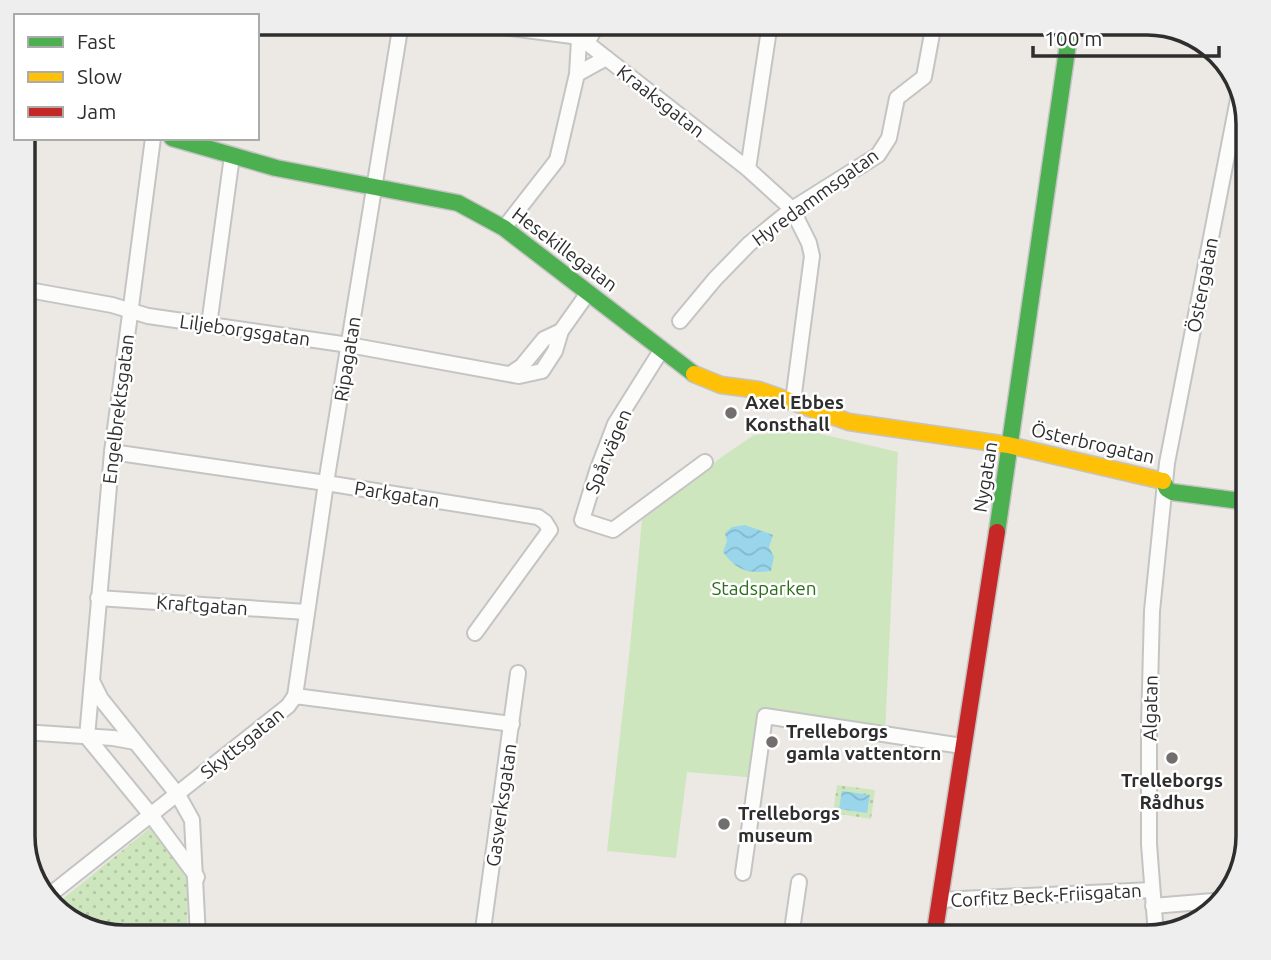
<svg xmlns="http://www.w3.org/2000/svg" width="1271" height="960" viewBox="0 0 1271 960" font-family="Ubuntu,sans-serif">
  <defs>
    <pattern id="grass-dots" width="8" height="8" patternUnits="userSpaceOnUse" patternTransform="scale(1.75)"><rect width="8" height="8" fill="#cee6be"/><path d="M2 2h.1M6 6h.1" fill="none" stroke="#b1c6a4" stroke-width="1.8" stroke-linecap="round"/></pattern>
    <pattern id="water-waves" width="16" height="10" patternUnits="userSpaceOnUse" patternTransform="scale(1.75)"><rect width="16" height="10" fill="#99d6ec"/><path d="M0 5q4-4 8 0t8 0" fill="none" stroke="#84b8cb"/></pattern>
  </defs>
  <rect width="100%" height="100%" fill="#ece8e4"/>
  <g fill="url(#grass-dots)">
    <path d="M837 785 875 790 871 819 833 813Z"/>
    <path d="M150 828 188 878 187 926 75 921 62 916 54 906Z"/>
  </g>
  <path fill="#cee6be" d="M804 430 898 452 885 735 765 716 758 778 687 772 676 858 607 851 630 647 642 520 723 456 754 435Z"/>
  <g fill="url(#water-waves)">
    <path d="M745 525 773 535 769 547 774 557 771 571C748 574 737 571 723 552L727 541 725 533 732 527Z"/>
    <path d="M842 791 870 795 867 813 839 809Z"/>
  </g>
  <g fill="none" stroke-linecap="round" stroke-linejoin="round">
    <g stroke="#c5c4c5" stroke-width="18">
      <g id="street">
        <path d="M472 23 572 36 587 43 748 169 792 209 809 243 812 256 793 401"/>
        <path d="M587 43 598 23"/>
        <path d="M577 74 606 58"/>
        <path d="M153 138 112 452 87 737 151 815 197 877"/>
        <path d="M748 169 770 23"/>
        <path d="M504 228 557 160 577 74 579 40"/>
        <path d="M23 289 112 305 148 316 349 345 519 376 542 371 555 351 561 331 588 293"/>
        <path d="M680 321 715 279 749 244 792 209 878 155 889 138 897 98 924 77 934 23"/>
        <path d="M209 325 232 156"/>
        <path d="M662 349 615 424 597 471 582 520 613 530 705 462"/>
        <path d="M510 374 522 366 544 339 561 331"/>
        <path d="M112 452 326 483 538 517 545 522 550 530 475 633"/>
        <path d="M98 598 306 612"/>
        <path d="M92 681 101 699 178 795 192 820 198 937"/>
        <path d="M295 696 326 483 401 23"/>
        <path d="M23 732 113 738 135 742"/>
        <path d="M743 873 765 716 962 746"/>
        <path d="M47 897 288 706 295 696 512 724"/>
        <path d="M939 900 1152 890"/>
        <path d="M1153 906 1225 900"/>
        <path d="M1156 935 1149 844V726L1152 611 1167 463 1240 89"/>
        <path d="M482 937 518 673"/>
        <path d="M791 937 799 882"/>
      </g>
    </g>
    <g stroke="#c5c4c5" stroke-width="19">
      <g id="fast">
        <path d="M172 138 276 168 458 203 504 228 694 374"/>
        <path d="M1163 481 1167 489 1172 492 1248 502"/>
        <path d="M997 532 1071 23"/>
      </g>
    </g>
    <g stroke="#c5c4c5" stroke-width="19">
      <path id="slow" d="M694 374 721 385 759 390 849 422 1008 445 1163 481"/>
    </g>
    <g stroke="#c5c4c5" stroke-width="19">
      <path id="jam" d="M934 937 997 532"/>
    </g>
    <use href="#street" stroke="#fcfcfb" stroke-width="14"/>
    <use href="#fast" stroke="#4caf50" stroke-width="16"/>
    <use href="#slow" stroke="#ffc107" stroke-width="16"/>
    <use href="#jam" stroke="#c62828" stroke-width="16"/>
  </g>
  <g fill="#706f6e" stroke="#fff" stroke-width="2.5">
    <circle cx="731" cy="413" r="7"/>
    <circle cx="772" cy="742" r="7"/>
    <circle cx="1172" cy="758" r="7"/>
    <circle cx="724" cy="824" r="7"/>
  </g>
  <g text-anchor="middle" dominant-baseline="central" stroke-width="5" stroke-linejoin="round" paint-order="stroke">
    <g font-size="19" fill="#2e2e2e" stroke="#fff">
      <text transform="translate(661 101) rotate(38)">Kraaksgatan</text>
      <text transform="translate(815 197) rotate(-36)">Hyredammsgatan</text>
      <text transform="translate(565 249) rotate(37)">Hesekillegatan</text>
      <text transform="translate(1202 285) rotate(-79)">Östergatan</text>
      <text transform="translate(245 330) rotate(8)">Liljeborgsgatan</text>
      <text transform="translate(347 359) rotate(-81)">Ripagatan</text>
      <text transform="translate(118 409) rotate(-83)">Engelbrektsgatan</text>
      <text transform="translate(1093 443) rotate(13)">Österbrogatan</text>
      <text transform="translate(608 451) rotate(-67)">Spårvägen</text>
      <text transform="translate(985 477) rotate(-81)">Nygatan</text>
      <text transform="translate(397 494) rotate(9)">Parkgatan</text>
      <text transform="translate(202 605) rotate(4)">Kraftgatan</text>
      <text transform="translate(1150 708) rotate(-89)">Algatan</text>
      <text transform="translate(242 743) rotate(-39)">Skyttsgatan</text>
      <text transform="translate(501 805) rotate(-82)">Gasverksgatan</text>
      <text transform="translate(1046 895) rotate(-3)">Corfitz Beck-Friisgatan</text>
    </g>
    <g font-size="19" font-weight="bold" fill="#2e2e2e" stroke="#fff" text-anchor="start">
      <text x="745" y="402">Axel Ebbes<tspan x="745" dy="22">Konsthall</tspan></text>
      <text x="786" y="731">Trelleborgs<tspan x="786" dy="22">gamla vattentorn</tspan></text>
      <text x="1172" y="780" text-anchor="middle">Trelleborgs<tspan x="1172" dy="22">Rådhus</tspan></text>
      <text x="738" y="813">Trelleborgs<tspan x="738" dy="22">museum</tspan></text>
    </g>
    <g font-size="19" fill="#2c6e1b" stroke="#fff">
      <text x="764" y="588">Stadsparken</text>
    </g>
  </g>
  <path d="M0 0H1271V960H0ZM124 35H1147A89 89 0 0 1 1236 124V836A89 89 0 0 1 1147 925H124A89 89 0 0 1 35 836V124A89 89 0 0 1 124 35Z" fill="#eee" fill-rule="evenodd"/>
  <path fill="none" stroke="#2e2e2e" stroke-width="3.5" d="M124 35H1147A89 89 0 0 1 1236 124V836A89 89 0 0 1 1147 925H124A89 89 0 0 1 35 836V124A89 89 0 0 1 124 35Z"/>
  <rect x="14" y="14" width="245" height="126" fill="#ffffff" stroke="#ababab" stroke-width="2"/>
  <rect x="28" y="37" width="35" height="10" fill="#4caf50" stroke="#ababab" stroke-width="2"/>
  <text x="77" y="49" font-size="21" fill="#2e2e2e">Fast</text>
  <rect x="28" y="72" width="35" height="10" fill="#ffc107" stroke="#ababab" stroke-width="2"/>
  <text x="77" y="84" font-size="21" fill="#2e2e2e">Slow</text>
  <rect x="28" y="107" width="35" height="10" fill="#c62828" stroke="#ababab" stroke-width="2"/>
  <text x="77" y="119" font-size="21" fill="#2e2e2e">Jam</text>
  <path d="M1033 46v10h186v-10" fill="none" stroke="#2e2e2e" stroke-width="3.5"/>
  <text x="1044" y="46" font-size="21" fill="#2e2e2e" stroke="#ffffff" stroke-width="5" paint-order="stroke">100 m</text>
</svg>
